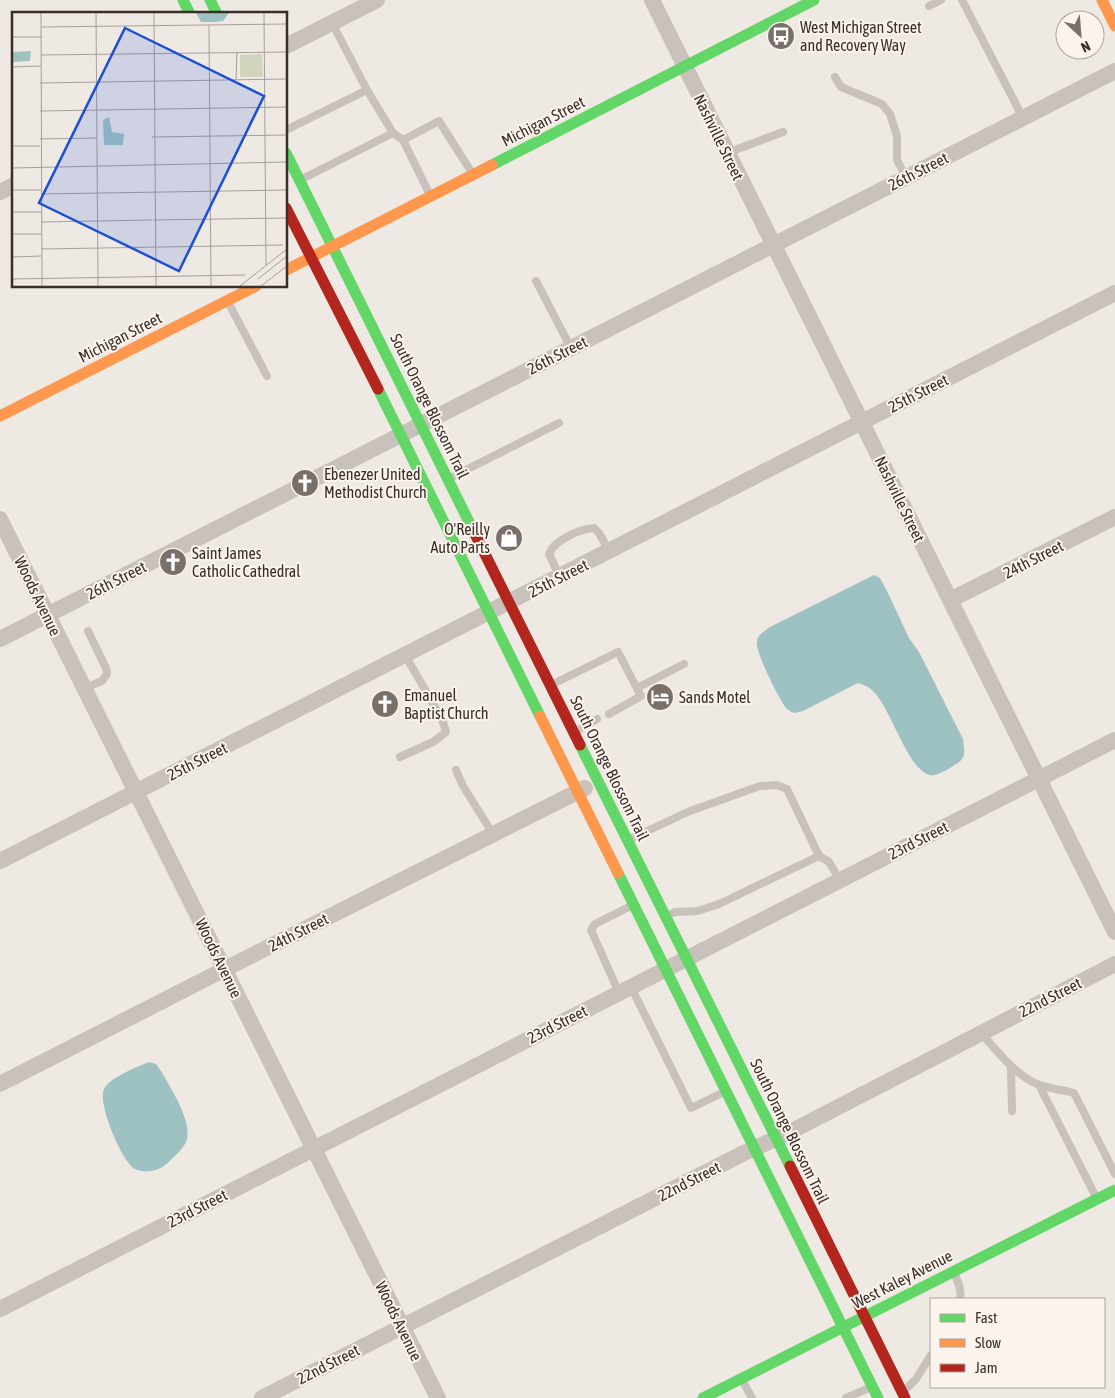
<svg xmlns="http://www.w3.org/2000/svg" width="1115" height="1398" viewBox="0 0 1115 1398" font-family="'Asap Condensed',sans-serif">
  <rect width="100%" height="100%" fill="#efe9e4"/>
  <g fill="#9ec2c1">
    <path d="M874 575 880 578 888 593 909 638 919 652 963 739C964 748 967 757 958 763 951 767 938 777 930 775 907 770 891 707 872 690 868 686 863 685 858 683L803 711 794 713C792 712 789 711 787 709 780 702 754 650 757 641 758 634 765 631 770 627Z"/>
    <path d="M149 1062 156 1064 161 1071C170 1087 196 1126 185 1144 180 1152 171 1160 164 1166 156 1172 143 1173 135 1169 122 1162 97 1103 104 1089 109 1078 137 1067 149 1062Z"/>
  </g>
  <g fill="none" stroke-linecap="round" stroke-linejoin="round">
    <g stroke="#c9c1bc" stroke-width="8">
      <path d="M962 0 1023 118"/>
      <path d="M929 6 941 0"/>
      <path d="M332 23 367 90 393 133 403 140"/>
      <path d="M835 77 841 87 882 104 890 114 897 136V160L906 177"/>
      <path d="M286 130 367 90"/>
      <path d="M727 153 783 132"/>
      <path d="M302 179 393 133"/>
      <path d="M430 195 403 140 439 121 472 173"/>
      <path d="M536 281 571 348"/>
      <path d="M228 302 267 376"/>
      <path d="M450 478 559 423"/>
      <path d="M560 577 549 554C554 540 580 529 594 528L599 533 609 551"/>
      <path d="M553 684 618 652 641 696 609 714"/>
      <path d="M85 688 102 681 107 674 106 668 88 631"/>
      <path d="M637 688 684 664"/>
      <path d="M576 731 597 719"/>
      <path d="M400 757 433 742 446 732 442 719 405 655"/>
      <path d="M456 770 463 786 493 834"/>
      <path d="M630 839 690 811 760 786 777 785 787 789 819 856 829 862 840 880"/>
      <path d="M669 915 675 912 698 911 719 904 819 856"/>
      <path d="M631 987 691 1108 722 1093"/>
      <path d="M619 993 591 930 595 924 631 906"/>
      <path d="M981 1033C996 1050 1018 1078 1040 1085 1051 1089 1063 1090 1074 1093L1115 1174"/>
      <path d="M1011 1067 1012 1111"/>
      <path d="M1039 1085 1096 1197"/>
      <path d="M954 1273C958 1282 962 1290 960 1299"/>
      <path d="M742 1380 752 1398"/>
      <path d="M904 1391 916 1379 931 1355"/>
      <path d="M846 1398 869 1388"/>
    </g>
    <g stroke="#c9c1bc" stroke-width="16">
      <path d="M652 0 1115 932"/>
      <path d="M286 46 377 0"/>
      <path d="M0 192 14 185"/>
      <path d="M0 519 438 1398"/>
      <path d="M950 600 1115 517"/>
      <path d="M0 639 1115 71"/>
      <path d="M0 861 1115 293"/>
      <path d="M0 1084 225 969 585 788"/>
      <path d="M0 1309 1115 740"/>
      <path d="M262 1398 744 1153 786 1134 1115 964"/>
    </g>
    <g stroke="#63d668" stroke-width="11">
      <path d="M183 0 190 14"/>
      <path d="M210 0 217 14"/>
      <path d="M286 153 473 530"/>
      <path d="M492 165 814 0"/>
      <path d="M378 389 540 716"/>
      <path d="M580 745 790 1166"/>
      <path d="M618 873 878 1398"/>
      <path d="M703 1398 1115 1190"/>
    </g>
    <g stroke="#ff974d" stroke-width="11">
      <path d="M1102 0 1115 26"/>
      <path d="M286 270 492 165"/>
      <path d="M0 416 256 286"/>
      <path d="M540 716 618 873"/>
    </g>
    <g stroke="#b3261e" stroke-width="11">
      <path d="M286 208 378 389"/>
      <path d="M473 530 580 745"/>
      <path d="M790 1166 905 1398"/>
    </g>
  </g>
  <defs>
    <g id="bus-disc" transform="scale(1.4375)"><circle r="9.5" fill="#796f6b" stroke="#fbf3ec"/><path d="M-5-6H5V4H4V6H2V4H-2V6H-4V4H-5ZM-3.5-4V0h7V-4ZM-3.5 1.2v1.5H-2V1.2ZM2 1.2v1.5H3.5V1.2Z" fill="#fff"/></g>
    <g id="church-disc" transform="scale(1.4375)"><circle r="9.5" fill="#796f6b" stroke="#fbf3ec"/><path d="M-1.2-6h2.4v3.5h3.3v2.4h-3.3V6h-2.4V-.1h-3.3v-2.4h3.3Z" fill="#fff"/></g>
    <g id="shop-disc" transform="scale(1.4375)"><circle r="9.5" fill="#796f6b" stroke="#fbf3ec"/><path d="M-5-2.5h2.3a2.7 3.5 0 0 1 5.4 0H5L5.5 6h-11ZM-1.5-2.5h3a1.5 2.3 0 0 0-3 0Z" fill="#fff"/></g>
    <g id="hotel-disc" transform="scale(1.4375)"><circle r="9.5" fill="#796f6b" stroke="#fbf3ec"/><path d="M-6-4.5h1.5V1H6V5H4.5V3h-9V5H-6ZM-4 0a1.8 1.8 0 1 1 3.6 0ZM.5 0V-2.5h3Q6-2.5 6 0Z" fill="#fff"/></g>
  </defs>
  <g fill-rule="evenodd">
    <use href="#bus-disc" x="781" y="36"/>
    <use href="#church-disc" x="305" y="483"/>
    <use href="#shop-disc" x="509" y="538"/>
    <use href="#church-disc" x="173" y="562"/>
    <use href="#hotel-disc" x="660" y="697"/>
    <use href="#church-disc" x="385" y="704"/>
  </g>
  <g text-anchor="middle" dominant-baseline="central" stroke-width="4" stroke-linejoin="round" paint-order="stroke">
    <g font-size="16" fill="#3a2e2a" stroke="#fbf3ec" text-anchor="start">
      <text x="800" y="27">West Michigan Street<tspan x="800" dy="18">and Recovery Way</tspan></text>
      <text x="324" y="474">Ebenezer United<tspan x="324" dy="18">Methodist Church</tspan></text>
      <text x="490" y="529" text-anchor="end">O'Reilly<tspan x="490" dy="18">Auto Parts</tspan></text>
      <text x="192" y="553">Saint James<tspan x="192" dy="18">Catholic Cathedral</tspan></text>
      <text x="404" y="695">Emanuel<tspan x="404" dy="18">Baptist Church</tspan></text>
      <text x="679" y="697">Sands Motel</text>
    </g>
    <g font-size="16" fill="#3a2e2a" stroke="#fbf3ec">
      <text transform="translate(543 121) rotate(-27)">Michigan Street</text>
      <text transform="translate(719 137) rotate(64)">Nashville Street</text>
      <text transform="translate(918 171) rotate(-27)">26th Street</text>
      <text transform="translate(120 337) rotate(-27)">Michigan Street</text>
      <text transform="translate(557 355) rotate(-27)">26th Street</text>
      <text transform="translate(918 393) rotate(-27)">25th Street</text>
      <text transform="translate(430 406) rotate(64)">South Orange Blossom Trail</text>
      <text transform="translate(900 499) rotate(64)">Nashville Street</text>
      <text transform="translate(1033 559) rotate(-27)">24th Street</text>
      <text transform="translate(558 578) rotate(-27)">25th Street</text>
      <text transform="translate(116 580) rotate(-27)">26th Street</text>
      <text transform="translate(38 596) rotate(64)">Woods Avenue</text>
      <text transform="translate(197 761) rotate(-27)">25th Street</text>
      <text transform="translate(610 768) rotate(64)">South Orange Blossom Trail</text>
      <text transform="translate(918 840) rotate(-27)">23rd Street</text>
      <text transform="translate(298 932) rotate(-27)">24th Street</text>
      <text transform="translate(219 958) rotate(64)">Woods Avenue</text>
      <text transform="translate(1050 997) rotate(-27)">22nd Street</text>
      <text transform="translate(557 1024) rotate(-27)">23rd Street</text>
      <text transform="translate(790 1131) rotate(64)">South Orange Blossom Trail</text>
      <text transform="translate(689 1181) rotate(-27)">22nd Street</text>
      <text transform="translate(197 1208) rotate(-27)">23rd Street</text>
      <text transform="translate(902 1279) rotate(-27)">West Kaley Avenue</text>
      <text transform="translate(399 1321) rotate(64)">Woods Avenue</text>
      <text transform="translate(328 1364) rotate(-27)">22nd Street</text>
    </g>
  </g>
  <g transform="translate(12 12)">
    <rect width="275" height="275" fill="#efe9e4"/>
    <path d="M250 42 251 65H228V43Z" fill="#d1d5be"/>
    <path d="M184 1H217L211 9 202 10H189ZM19 39 18 49 0 50V40ZM97 105 100 120 112 122 111 133H92L91 108Z" fill="#9ec2c1"/>
    <path fill="none" stroke="#a79e9a" stroke-width="1" d="M29 1 30 274M84 1 86 274M142 1 144 274M252 1 254 253M197 13 199 274M30 15 275 12M0 25H30M29 43 275 40M0 55 29 54M224 68 225 40M28 71 275 67M28 99 275 95M140 125 275 123M28 127 85 126M0 134H28M0 156 275 150M0 178H29M29 182 275 178M0 200H29M141 208 275 206M29 210 140 208M0 222H29M29 237 271 233M0 245 29 244M0 267 233 263M246 267 275 244M228 274 275 237M249 274 275 254"/>
    <path fill="#1d4ed8" fill-opacity="0.15" stroke="#1d4ed8" stroke-width="2.5" d="M113 16 252 84 167 259 27 191Z"/>
    <rect width="275" height="275" fill="none" stroke="#3a2e2a" stroke-width="2.5"/>
  </g>
  <rect x="930" y="1298" width="175" height="90" fill="#fbf3ec" stroke="#aea49e"/>
  <rect x="940" y="1314" width="25" height="8" fill="#63d668" stroke="#aea49e"/>
  <text x="975" y="1323" font-size="15" fill="#3a2e2a">Fast</text>
  <rect x="940" y="1339" width="25" height="8" fill="#ff974d" stroke="#aea49e"/>
  <text x="975" y="1348" font-size="15" fill="#3a2e2a">Slow</text>
  <rect x="940" y="1364" width="25" height="8" fill="#b3261e" stroke="#aea49e"/>
  <text x="975" y="1373" font-size="15" fill="#3a2e2a">Jam</text>
  <g transform="translate(1080 35) rotate(154)"><circle r="24" fill="#fbf3ec" stroke="#aea49e"/>
  <path d="M0-4L9 19L0 12L-9 19Z" fill="#796f6b"/>
  <text y="-8" font-size="14" font-weight="bold" text-anchor="middle" fill="#3a2e2a">N</text>
  </g>
</svg>
